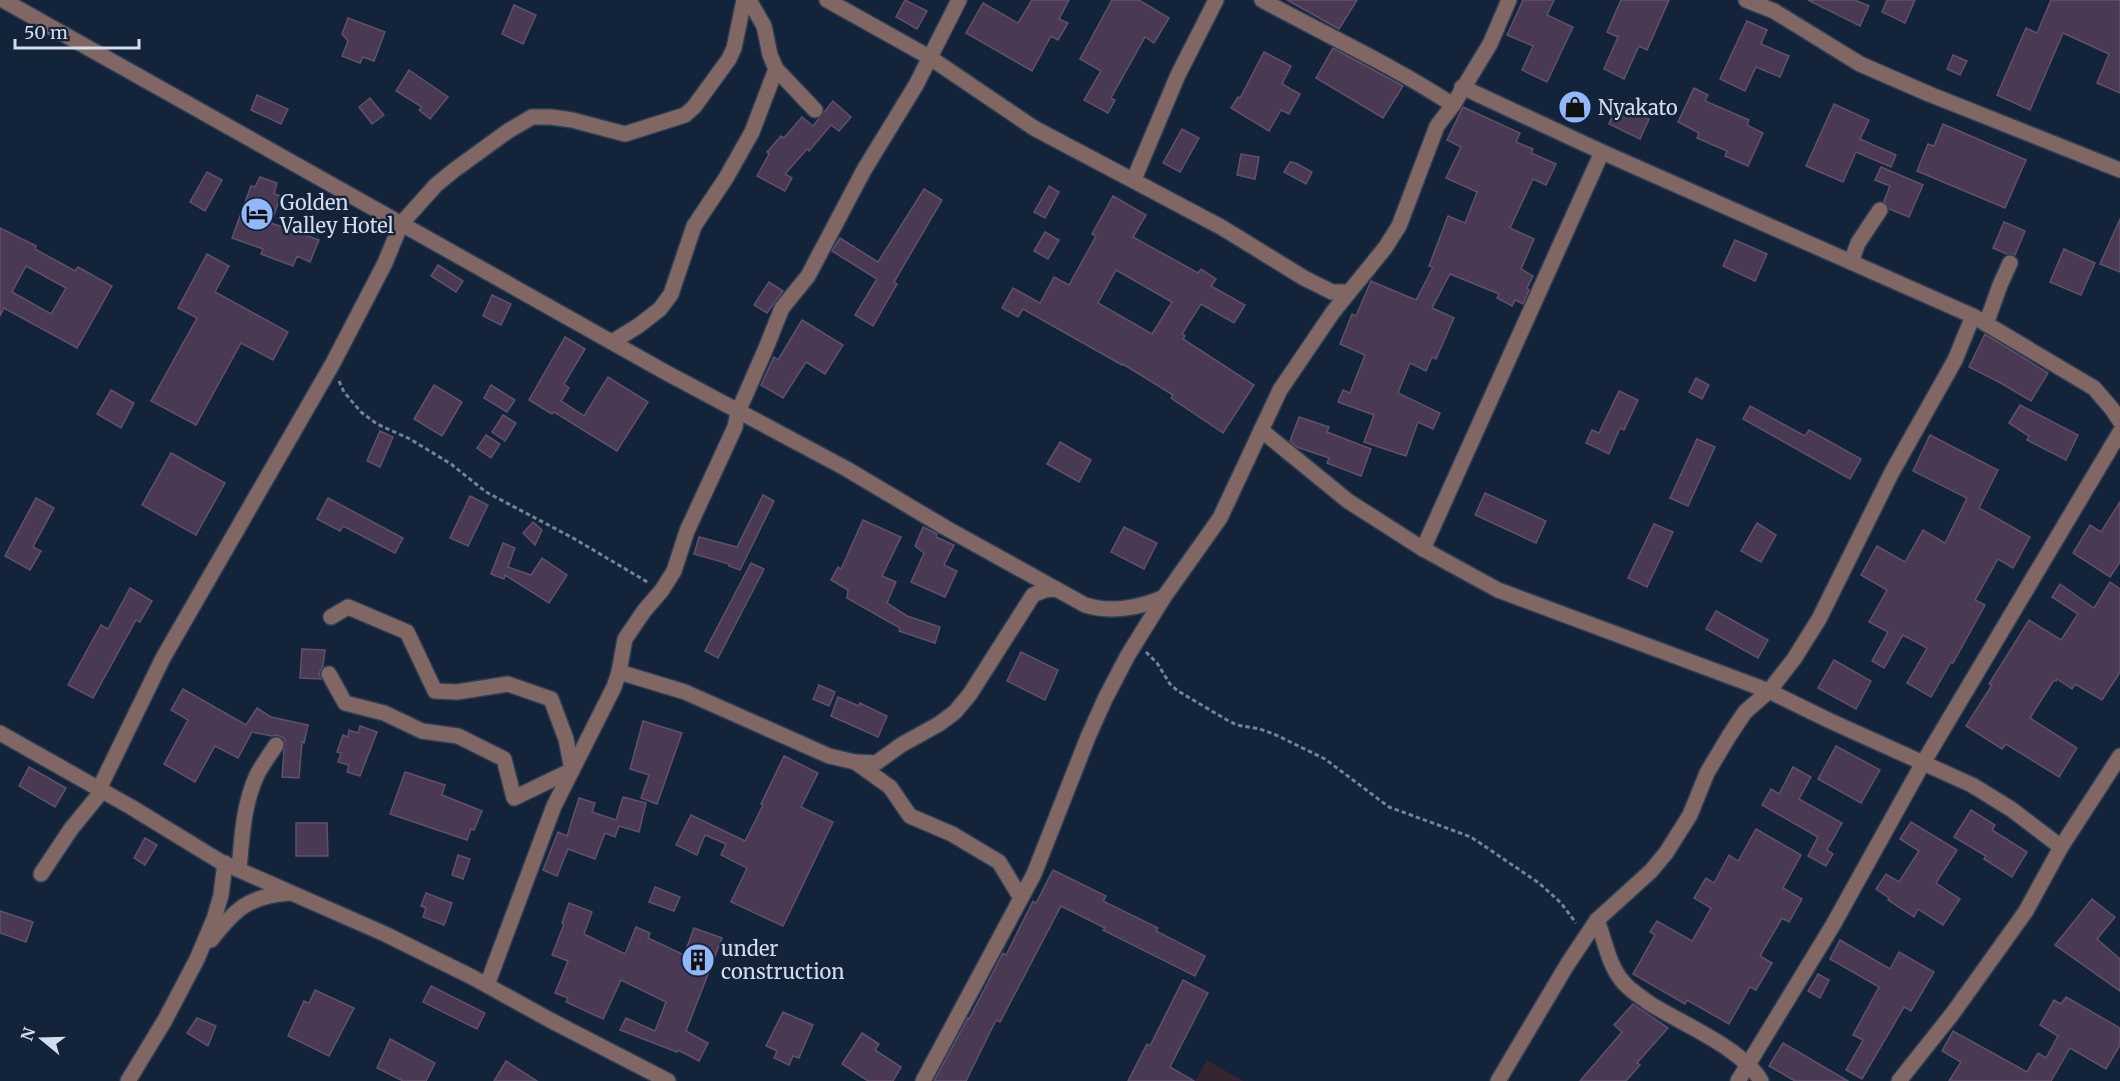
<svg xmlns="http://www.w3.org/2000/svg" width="2120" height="1081" viewBox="0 0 2120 1081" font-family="Merriweather,serif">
  <rect width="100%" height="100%" fill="#13233a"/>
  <path fill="#342530" d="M1207 1060 1243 1081H1195Z"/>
  <g fill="#493952" stroke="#61506a" stroke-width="1.5" fill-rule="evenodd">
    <path d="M905 0 927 11 917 29 896 17Z"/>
    <path d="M1032 0H1069L1059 19 1068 23 1058 40 1051 36 1032 71 966 33 983 3 1018 23Z"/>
    <path d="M1112 0H1139L1169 18 1154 43 1145 37 1111 98 1115 100 1108 113 1084 100 1101 71 1080 59Z"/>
    <path d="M1287 0H1357L1339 29Z"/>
    <path d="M1523 0H1554L1547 15 1573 27 1547 82 1522 70 1533 46 1507 35Z"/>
    <path d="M1621 0H1669L1647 50 1639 46 1624 79 1604 69 1618 37 1607 32Z"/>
    <path d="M1808 0H1855L1869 6 1860 26Z"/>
    <path d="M1887 0H1915L1905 23 1882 12Z"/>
    <path d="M2051 0H2120V93L2097 83 2109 54 2063 33 2030 110 1997 95 2026 28 2037 33Z"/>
    <path d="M514 5 536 15 523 44 502 34Z"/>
    <path d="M348 18 385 32 374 61 363 57 360 63 342 56 348 41 342 34Z"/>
    <path d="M1747 21 1767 30 1761 44 1789 56 1780 77 1756 67 1745 91 1720 79Z"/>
    <path d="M1333 48 1403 86 1383 118 1316 78Z"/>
    <path d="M1264 52 1291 66 1282 84 1300 94 1289 114 1281 110 1269 131 1231 108 1238 97 1240 98Z"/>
    <path d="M1953 55 1967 61 1960 75 1947 69Z"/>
    <path d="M409 70 448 97 430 119 419 110 422 107 396 91Z"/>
    <path d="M1694 88 1708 95 1705 101 1749 120 1747 125 1763 133 1748 166 1725 156 1727 151 1697 138 1699 133 1678 122Z"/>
    <path d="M257 95 288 109 281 124 251 110Z"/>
    <path d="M370 98 384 115 372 124 359 107Z"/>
    <path d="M833 101 851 117 839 131 831 125 809 151 807 149 785 174 792 178 785 191 757 176 769 154 767 152 781 136 784 138 802 117 813 126Z"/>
    <path d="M1618 104 1649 119 1640 139 1609 124Z"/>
    <path d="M1834 104 1869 120 1860 139 1896 155 1891 167 1856 152 1843 182 1806 166Z"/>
    <path d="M1463 107 1520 133 1516 142 1533 149 1531 153 1556 164 1546 185 1533 179 1510 228 1534 239 1521 269 1533 276 1527 288 1529 290 1523 304 1515 300 1512 306 1497 298 1499 294 1450 274 1432 308 1454 318 1436 359 1432 357 1426 371 1410 363 1398 393 1440 413 1433 429 1418 422 1406 456 1364 442 1374 415 1338 402 1343 390 1350 393 1365 355 1340 344 1352 314 1356 316 1371 281 1416 300 1433 267 1429 266 1448 216 1465 223 1477 192 1446 178 1461 147 1447 140Z"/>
    <path d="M1943 124 2026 160 2005 208 1917 171 1928 144 1934 146Z"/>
    <path d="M1182 129 1199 138 1180 172 1163 163Z"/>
    <path d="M1241 154 1259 157 1255 179 1237 175Z"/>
    <path d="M1290 162 1296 163 1312 172 1306 184 1284 172Z"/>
    <path d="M1881 167 1923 185 1909 217 1889 209 1884 201 1890 186 1875 180Z"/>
    <path d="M207 172 222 180 205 211 190 202Z"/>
    <path d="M260 177 277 183 274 194 281 196 271 223 319 240 310 262 297 256 293 266 261 254 263 249 232 238 251 186 255 187Z"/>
    <path d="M1049 186 1059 192 1045 218 1034 212Z"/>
    <path d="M924 189 942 200 894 282 897 284 873 326 855 315 877 279 832 251 840 238 878 262Z"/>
    <path d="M1113 196 1146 215 1133 237 1198 273 1201 269 1216 279 1211 286 1245 305 1234 323 1201 304 1182 334 1185 336 1183 339 1254 385 1223 433 1171 398 1173 395 1123 364 1122 365 1023 309 1018 317 1002 308 1013 288 1040 303 1054 277 1069 285 1096 236 1092 234ZM1116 270 1172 302 1152 334 1098 303Z"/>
    <path d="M2120 219V272L2100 264Z"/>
    <path d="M2004 222 2025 231 2015 255 2007 254 1993 248Z"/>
    <path d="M0 228 36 246 35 249 75 271 78 267 112 286 77 348 4 308 0 316ZM26 266 66 288 51 314 12 292Z"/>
    <path d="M1045 232 1059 240 1048 259 1034 251Z"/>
    <path d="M1735 240 1767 254 1755 281 1723 266Z"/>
    <path d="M2064 249 2095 263 2081 295 2050 282Z"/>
    <path d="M207 254 229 266 215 292 288 332 273 360 241 343 196 425 151 401 197 318 178 308Z"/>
    <path d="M438 265 463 281 456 292 431 276Z"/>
    <path d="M769 282 783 291 767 313 754 305Z"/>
    <path d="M492 295 511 304 501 325 483 316Z"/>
    <path d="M802 320 843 345 825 374 806 362 783 398 761 385 774 357 778 360Z"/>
    <path d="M1985 334 2048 373 2031 401 1999 382 1969 367Z"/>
    <path d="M565 337 585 349 564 384 569 388 561 401 584 416 608 377 648 402 617 451 554 412 552 414 529 400Z"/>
    <path d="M1696 378 1709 385 1702 399 1689 392Z"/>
    <path d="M434 385 462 402 442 436 414 419Z"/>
    <path d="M491 385 515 400 507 412 484 398Z"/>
    <path d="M111 390 134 403 121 428 97 414Z"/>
    <path d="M1619 391 1638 400 1624 430 1620 428 1609 454 1586 443 1592 430 1599 433Z"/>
    <path d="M2020 405 2078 435 2066 460 2027 440 2029 436 2009 423Z"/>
    <path d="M1750 406 1805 436 1809 430 1861 459 1850 479 1743 419Z"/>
    <path d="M503 415 516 423 505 441 492 432Z"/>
    <path d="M1299 417 1329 427 1327 432 1371 449 1361 476 1327 463 1329 458 1297 447 1290 441Z"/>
    <path d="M380 431 393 437 380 467 367 461Z"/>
    <path d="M486 435 500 444 491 458 477 448Z"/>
    <path d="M1930 435 1998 470 1979 508 2030 537 2013 568 1998 559 1975 600 1985 605 1953 663 1951 662 1931 697 1907 683 1927 648 1903 635 1884 668 1872 661 1888 632 1869 622 1887 590 1861 575 1877 546 1905 562 1923 530 1945 543 1967 498 1913 471Z"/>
    <path d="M1697 439 1715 447 1688 506 1670 498Z"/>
    <path d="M1060 442 1091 460 1079 482 1047 464Z"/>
    <path d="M171 453 225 483 196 535 142 505Z"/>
    <path d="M1485 493 1546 521 1536 543 1475 515Z"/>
    <path d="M763 495 774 501 740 570 729 566V564L694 554 699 537 737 547Z"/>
    <path d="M470 496 488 505 468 546 450 538Z"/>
    <path d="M36 498 54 508 33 547 41 551 30 570 5 556Z"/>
    <path d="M328 498 403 538 395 553 343 526 340 531 317 519Z"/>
    <path d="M2120 502V562L2110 577 2073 553 2090 525 2101 532Z"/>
    <path d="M863 520 901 537 882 576 896 582 887 603 907 616 940 627 935 643 899 631 900 628 847 598 848 590 831 580 838 567 841 569Z"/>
    <path d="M533 522 542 530 535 545 523 533Z"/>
    <path d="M1757 523 1776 535 1761 562 1741 551Z"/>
    <path d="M1654 524 1673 532 1647 587 1628 578Z"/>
    <path d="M923 527 937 534 936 537 954 545 944 565 957 571 945 597 911 582 924 553 915 546Z"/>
    <path d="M1124 527 1157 543 1144 569 1111 552Z"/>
    <path d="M503 543 515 548 508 567 531 575 542 558 567 575 549 603 505 575 504 579 491 574Z"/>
    <path d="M751 563 764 569 718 658 705 651Z"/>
    <path d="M2110 582 2120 589V672L2102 700 2075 684 2072 689 2057 679 2056 681 2054 680 2030 718 2077 748 2059 777 2006 744 2002 749 1966 726 1992 685 1989 684 2029 620 2061 640 2078 614 2052 597 2060 584 2094 608Z"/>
    <path d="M130 588 152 601 140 622 136 620 93 698 68 685 101 625 108 629Z"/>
    <path d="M1716 611 1768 640 1758 658 1706 629Z"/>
    <path d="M302 649 325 650 323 666 319 673 321 679 300 678Z"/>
    <path d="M1021 652 1058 670 1045 700 1007 681Z"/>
    <path d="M1834 660 1871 681 1856 709 1818 688Z"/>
    <path d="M819 685 835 692 829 706 813 699Z"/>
    <path d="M183 689 246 725 257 708 271 717 308 725 304 743 302 742 299 778 282 777 285 739 277 735 272 736 252 732 238 758 215 746 195 782 164 764 188 720 171 710Z"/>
    <path d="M838 697 859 706 860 703 887 716 878 737 831 716Z"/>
    <path d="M643 721 682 733 657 804 641 798 649 775 630 769Z"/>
    <path d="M360 726 377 732 360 776 347 772 349 765 338 762 341 753 337 752 343 735 348 737 349 730 358 733Z"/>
    <path d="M1836 746 1880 770 1861 803 1818 779Z"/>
    <path d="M784 756 818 773 801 807 833 822 783 926 731 902 747 868 721 855 726 844 705 835 697 855 676 845 691 815 745 841 763 805 761 804Z"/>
    <path d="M29 767 66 788 55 807 19 786Z"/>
    <path d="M1793 767 1811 777 1799 799 1842 823 1827 850 1833 854 1826 866 1808 856 1818 837 1762 805 1771 789 1779 794Z"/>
    <path d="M405 772 445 785 442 795 482 811 474 830 471 829 467 840 390 814Z"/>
    <path d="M623 797 646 803 639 832 619 826 615 837 605 833 595 859 568 849 557 876 543 870 558 832 567 836 579 798 595 803 592 812 616 820Z"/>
    <path d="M1971 810 1995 825 1992 830 2027 852 2012 877 1984 859 1986 856 1954 837Z"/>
    <path d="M1911 822 1957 850 1936 883 1960 899 1943 925 1918 909 1914 917 1888 900 1889 898 1876 889 1886 874 1899 882 1919 851 1900 839Z"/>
    <path d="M296 823H327L328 856H296Z"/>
    <path d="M1756 829 1801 855 1783 888 1802 899 1789 922 1782 918 1760 956 1772 963 1756 990 1750 987 1729 1024 1687 1000 1685 1004 1633 974 1655 935 1650 932 1657 921 1692 941 1711 908 1694 898 1706 878 1714 883 1729 855 1738 861Z"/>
    <path d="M145 838 157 845 145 865 134 858Z"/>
    <path d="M458 855 470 859 463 879 452 875Z"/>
    <path d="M1053 870 1106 896 1103 901 1158 928 1156 931 1205 956 1195 976 1103 930 1105 928 1061 906 1000 1022 996 1020 966 1081H934L968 1018 969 1019 1003 953 1006 955 1033 901 1036 903Z"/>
    <path d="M655 887 680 897 674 911 649 902Z"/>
    <path d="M426 893 452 903 444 925 423 917 426 908 421 906Z"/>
    <path d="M2092 899 2115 917 2097 939 2120 959V991L2055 945Z"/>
    <path d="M569 903 592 912 584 934 625 954 636 927 650 933 648 938 684 955 694 928 722 938 686 1031 708 1043 699 1061 678 1050 677 1052 620 1030 626 1018 655 1031 666 1002 621 980 603 1019 566 1002 568 998 555 993 568 961 552 955 564 924 562 923Z"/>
    <path d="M0 911 33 922 26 942 0 933Z"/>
    <path d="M1840 940 1890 969 1899 952 1934 972 1911 1011 1904 1007 1862 1079 1846 1070 1863 1040 1853 1035 1879 987 1830 959Z"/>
    <path d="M1818 974 1829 980 1820 998 1808 991Z"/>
    <path d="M1183 980 1208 993 1170 1067 1194 1081H1128L1147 1044 1150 1046Z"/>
    <path d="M431 986 485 1013 477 1029 423 1002Z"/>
    <path d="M315 990 354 1008 329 1056 288 1036 304 1001 309 1003Z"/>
    <path d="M2066 997 2120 1028V1045L2106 1069 2070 1048 2051 1081H1949L1961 1062 1942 1051 1953 1031 2027 1072 2038 1053 2046 1058 2058 1036 2040 1025 2054 1000 2061 1004Z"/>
    <path d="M1633 1004 1668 1028 1637 1063 1640 1065 1626 1081H1580L1622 1032 1614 1025Z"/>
    <path d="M783 1012 813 1025 799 1058 793 1056 789 1065 774 1058 777 1051 766 1046Z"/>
    <path d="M197 1018 216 1026 208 1046 187 1033Z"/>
    <path d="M862 1033 879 1044 875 1050 901 1067 893 1081H868L842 1064Z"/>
    <path d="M390 1039 435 1063 426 1081H403L377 1068Z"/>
    <path d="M1783 1043 1848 1081H1795L1769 1066Z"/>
    <path d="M506 1061 537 1081H494Z"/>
  </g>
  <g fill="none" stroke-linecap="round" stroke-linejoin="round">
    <g stroke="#2e3d53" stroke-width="18">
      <g id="minor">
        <path d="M3 0 665 372 845 468 946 528 1085 605C1111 613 1140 608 1164 597"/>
        <path d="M749 0 764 26 770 55 776 69 815 110"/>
        <path d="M827 0 929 57 1034 128 1221 227 1304 278 1332 292H1349"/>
        <path d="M1262 0C1326 35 1392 65 1453 105"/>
        <path d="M1746 0 1774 11 1860 64 1929 94 2120 170"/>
        <path d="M1462 87 1602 152 1973 316 2094 388 2112 409 2120 421"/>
        <path d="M1134 179 1178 75 1216 0"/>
        <path d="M1851 262 1858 243 1880 210"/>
        <path d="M1986 324 2000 285 2010 263"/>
        <path d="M612 342 638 326 660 309 671 294 694 226 726 178 752 132 776 69"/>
        <path d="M1261 430 1348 501 1423 549 1498 590 1769 691 1828 720 1972 785 2011 809 2061 847"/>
        <path d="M1423 549 1602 152"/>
        <path d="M619 672 685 692 829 756 855 762 876 763 901 745 939 724 955 712 970 694 1033 595 1045 590 1056 589"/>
        <path d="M329 674 345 703 384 713 422 731 458 736 504 759 514 798 572 770 566 739 551 699 508 684 457 692 435 691 407 632 348 607 331 617"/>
        <path d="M0 733 131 807 221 862 385 934 472 977 550 1020 668 1081"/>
        <path d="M855 762 890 787 910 816 952 834 999 862 1021 898"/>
        <path d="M99 789 163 658 333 363 385 263 401 224 436 185 453 171 508 131 532 117H551L572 120 625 134 685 115 694 107 729 59 734 48 744 0"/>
        <path d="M239 869C242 838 243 807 256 777 261 766 269 756 276 745"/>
        <path d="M41 874 71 829 102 791"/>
        <path d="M1597 920C1605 941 1609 967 1624 983 1631 991 1641 997 1649 1003 1682 1024 1742 1048 1761 1081"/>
        <path d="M211 940C235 909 249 896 289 893"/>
        <path d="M487 985 554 806 614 687 619 672 625 639 644 611 662 590 674 571 687 531 735 427 738 412 766 348 782 308 808 276 864 170 916 85 959 0"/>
        <path d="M128 1081 165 1020 197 959 214 919 221 895 225 863"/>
        <path d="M923 1081 1034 874 1088 737 1105 699 1128 655 1164 597 1220 518 1280 390 1333 312 1385 248 1399 226 1437 126 1453 105 1490 44 1509 0"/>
        <path d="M1498 1081 1567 965 1597 920 1651 871 1666 853 1690 815 1707 773 1729 736 1745 712 1769 691 1794 659 1819 619 1892 472 1955 360 1973 316"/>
        <path d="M1738 1081 1833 925 1923 763 2120 432"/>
        <path d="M1899 1081 1953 1013 2026 911 2061 847 2120 756"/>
      </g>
    </g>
    <g stroke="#758295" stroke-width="3" stroke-dasharray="4.5 3" stroke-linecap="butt">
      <path d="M339 381 344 392 361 412 377 424 410 439 451 464 486 492 573 538 649 583"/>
      <path d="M1146 652 1157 663 1170 684 1178 691 1227 720 1237 725 1260 729 1276 735 1325 759 1389 807 1471 837 1539 883 1561 903 1576 923"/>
    </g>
    <use href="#minor" stroke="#816764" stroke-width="15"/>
  </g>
  <defs>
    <g id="shop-disc" transform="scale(1.725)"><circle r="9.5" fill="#92b7fd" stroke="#13233a"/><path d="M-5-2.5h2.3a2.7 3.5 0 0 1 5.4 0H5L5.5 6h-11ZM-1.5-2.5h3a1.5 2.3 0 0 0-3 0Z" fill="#111"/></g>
    <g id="hotel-disc" transform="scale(1.725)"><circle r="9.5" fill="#92b7fd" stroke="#13233a"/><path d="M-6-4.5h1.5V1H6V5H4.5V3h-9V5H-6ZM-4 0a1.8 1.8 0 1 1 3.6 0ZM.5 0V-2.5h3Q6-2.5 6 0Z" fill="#111"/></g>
    <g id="building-disc" transform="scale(1.725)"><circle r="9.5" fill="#92b7fd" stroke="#13233a"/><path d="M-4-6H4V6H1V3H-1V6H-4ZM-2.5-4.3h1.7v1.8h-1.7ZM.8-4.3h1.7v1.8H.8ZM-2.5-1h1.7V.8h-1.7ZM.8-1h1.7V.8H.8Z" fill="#111"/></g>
  </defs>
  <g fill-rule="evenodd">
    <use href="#shop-disc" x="1575" y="107"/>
    <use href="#hotel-disc" x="257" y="214"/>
    <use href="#building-disc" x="698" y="960"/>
  </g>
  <g text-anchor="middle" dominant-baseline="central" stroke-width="5" stroke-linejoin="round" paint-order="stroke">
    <g font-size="20" fill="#d3deed" stroke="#13233a" text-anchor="start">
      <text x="1598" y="107">Nyakato</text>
      <text x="280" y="202">Golden<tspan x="280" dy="23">Valley Hotel</tspan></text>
      <text x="721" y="948">under<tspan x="721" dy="23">construction</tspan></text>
    </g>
  </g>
  <g transform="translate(42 1039) rotate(289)" stroke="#13233a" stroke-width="4.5" paint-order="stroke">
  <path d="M0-4.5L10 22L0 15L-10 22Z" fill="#d3deed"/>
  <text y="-9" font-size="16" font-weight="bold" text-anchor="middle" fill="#d3deed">N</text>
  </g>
  <path d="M15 39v9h124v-9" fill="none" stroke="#d3deed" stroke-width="3"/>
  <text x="24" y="39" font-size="18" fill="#d3deed" stroke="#13233a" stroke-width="4.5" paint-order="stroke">50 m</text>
</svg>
